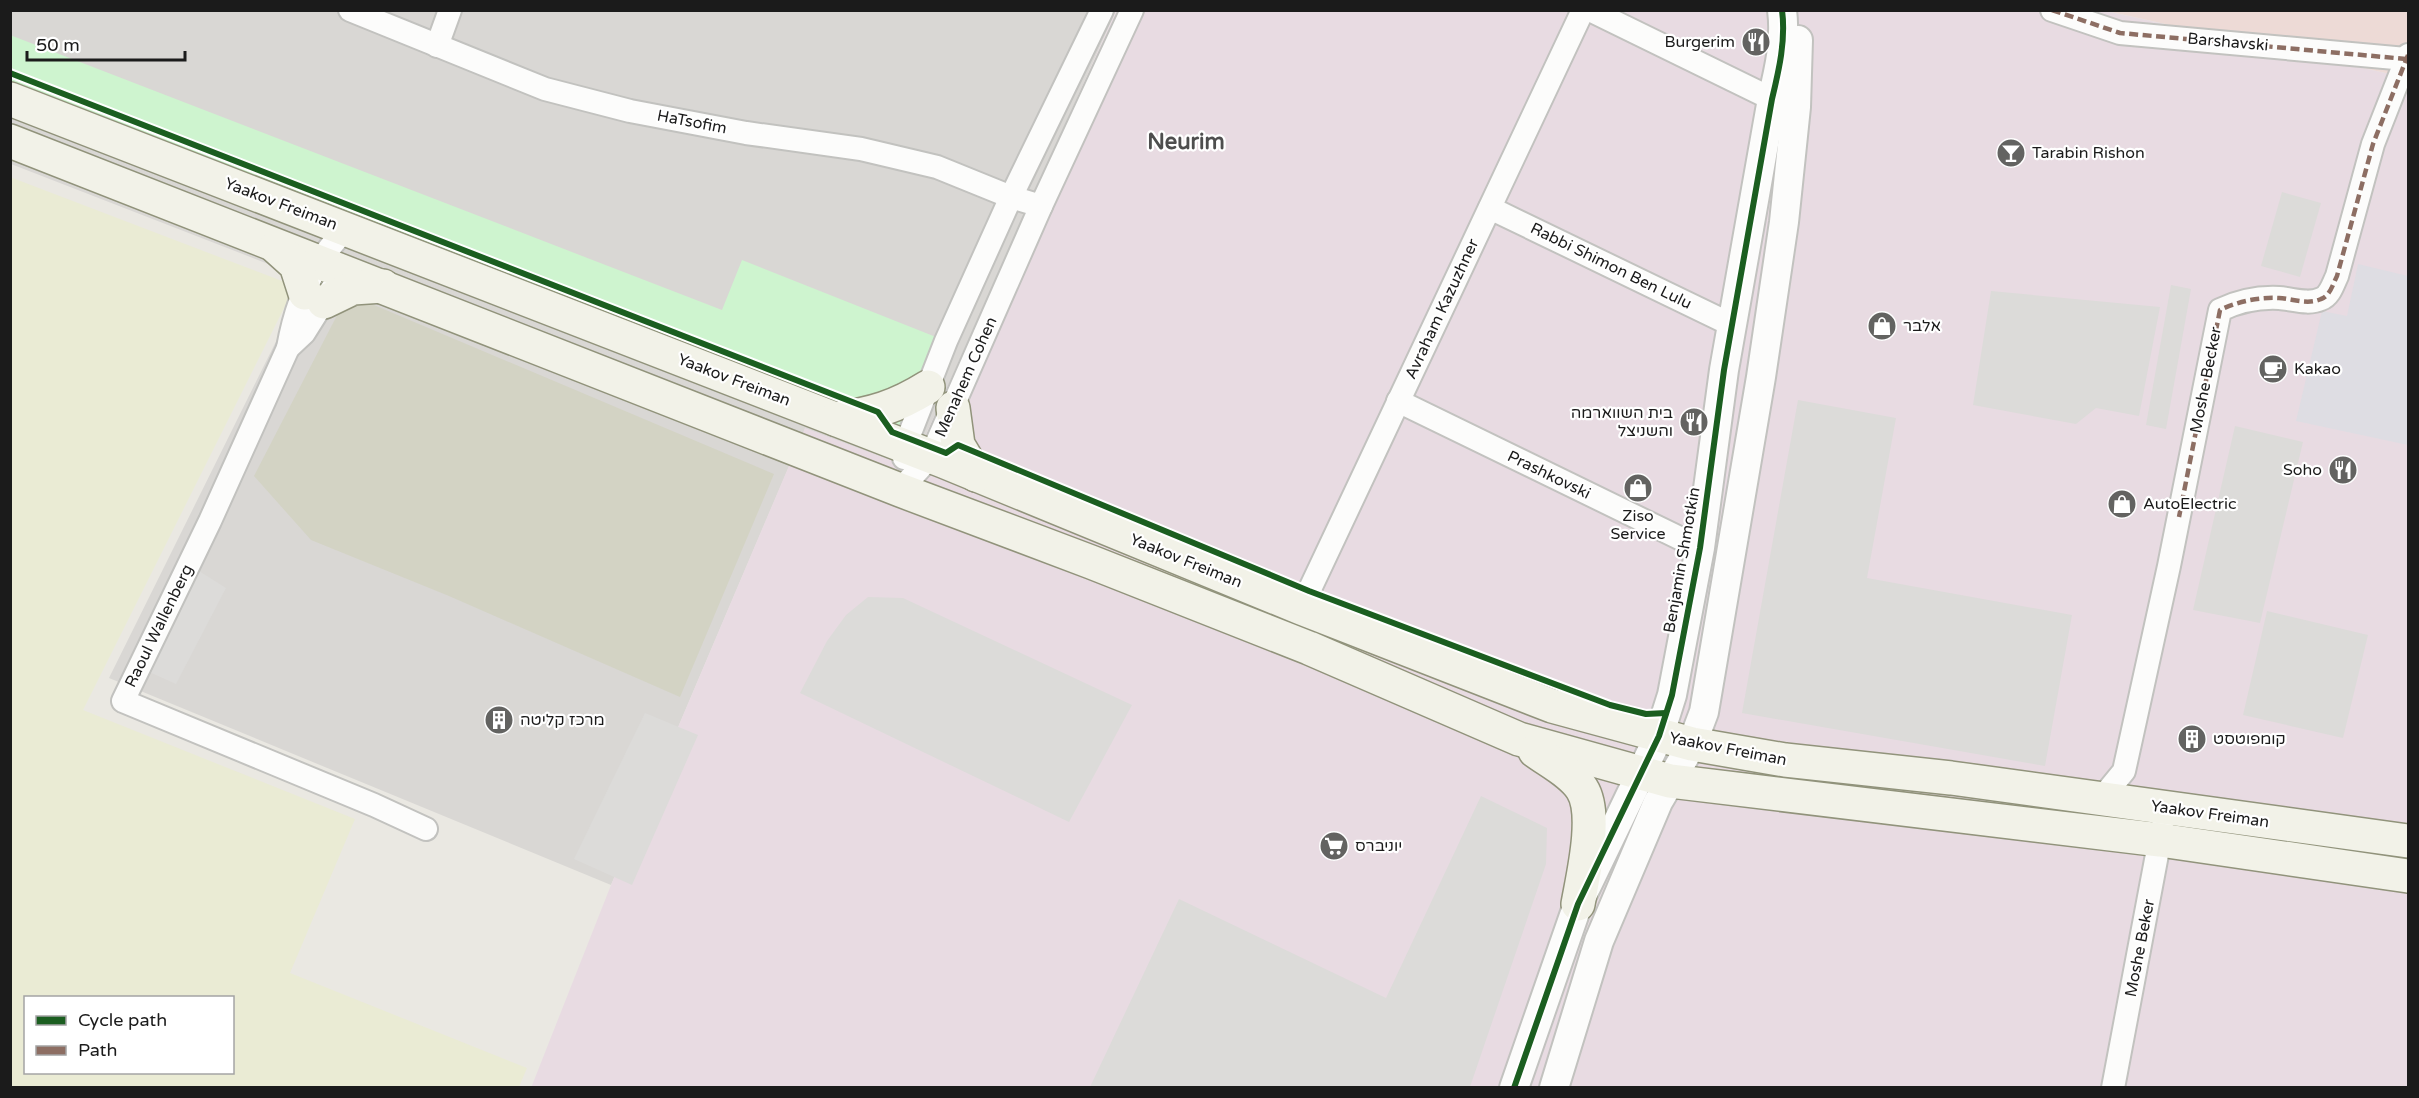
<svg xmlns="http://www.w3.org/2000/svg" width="2419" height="1098" viewBox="0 0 2419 1098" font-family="'Varela Round','Noto Sans Hebrew',sans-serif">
  <rect width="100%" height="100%" fill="#eae8e2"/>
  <path fill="#d9d7d4" d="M10 11H1116L911 468 805 429 611 885 109 678 307 279 11 164Z"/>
  <path fill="#eddad6" d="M2106 11H2408V78L2125 15Z"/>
  <path fill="#e8dbe2" d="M1116 11H2106L2408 78V1087L531 1088 611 885 805 428 911 468Z"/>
  <path fill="#d3d3c4" d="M348 294 774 474 680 697 449 596 311 540 254 476Z"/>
  <path fill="#eaebd4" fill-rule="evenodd" d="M10 177 295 286 83 710 355 819 290 973 527 1068 519 1087H11ZM26 998H232V1072H26Z"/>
  <path fill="#cef4cf" d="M10 35 722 310 742 260 946 341 905 446 11 99Z"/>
  <g fill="#dcdbd9">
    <path d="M2282 192 2321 203 2300 277 2261 266Z"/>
    <path d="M2171 285 2191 289 2166 429 2146 425Z"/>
    <path d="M1991 291 2160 307 2139 416 2096 408 2076 424 1973 405Z"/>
    <path d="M1798 400 1896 418 1867 578 2072 615 2045 766 1742 713Z"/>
    <path d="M2235 426 2303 442 2260 623 2193 610Z"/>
    <path d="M199 571 226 588 176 684 147 671Z"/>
    <path d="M868 597 903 598 1132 705 1069 822 800 693 827 641 846 615Z"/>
    <path d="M2267 611 2368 635 2343 738 2243 715Z"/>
    <path d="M645 713 698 735 632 885 574 859Z"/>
    <path d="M1481 796 1547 828 1546 864 1470 1087H1090L1179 899 1386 998Z"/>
  </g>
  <path fill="#dedde3" d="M2358 264 2408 276V445L2296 421 2322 311 2347 316Z"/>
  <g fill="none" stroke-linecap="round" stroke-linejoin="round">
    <g stroke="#c2c2bf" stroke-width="26">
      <g id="minor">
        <path d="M350 10 545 89 630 111 746 133 861 149 937 167 1011 197 1041 206"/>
        <path d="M1590 10 1772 99 1786 103"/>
        <path d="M2052 10 2120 33 2406 59"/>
        <path d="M437 46 450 10"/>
        <path d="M1490 208 1732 325"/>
        <path d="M345 229C336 240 326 251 319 263 303 288 293 320 288 348L210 521 123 701 374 805 426 829"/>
        <path d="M288 348 304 333 331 290"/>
        <path d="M1398 401 1700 548"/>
        <path d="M904 458 905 446 946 341 1011 197 1102 10"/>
        <path d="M900 490 931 456 1041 206 1132 10"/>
        <path d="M1301 608 1583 10"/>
        <path d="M2101 799 2124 771 2169 566 2220 310C2239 301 2259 297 2279 298 2293 299 2308 305 2321 299 2330 296 2333 284 2337 276L2373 144 2408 55"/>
        <path d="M2113 1088 2162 828"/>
      </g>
    </g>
    <g stroke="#c2c2bf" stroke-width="32">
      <g id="tertiary">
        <path d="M1514 1088 1578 904 1659 736 1672 695 1700 548 1724 370 1772 99C1779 70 1786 40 1782 10"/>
        <path d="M1554 1088 1599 941 1658 802 1692 744 1704 712 1761 377 1784 222 1796 107 1798 40"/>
      </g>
    </g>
    <g stroke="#91937b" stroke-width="36">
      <g id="secondary">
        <path d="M10 99 943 461 1301 608 1552 706 1692 744 1785 760 1951 778 2408 841"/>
        <path d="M10 141 900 490 1091 562 1309 648 1519 739 1670 781 2160 840 2408 876"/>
        <path d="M276 247 296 265 305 293"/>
        <path d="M324 302 353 288 383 286"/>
        <path d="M953 408 958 445 976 475"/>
        <path d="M835 419C872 414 896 407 928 387"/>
        <path d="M1535 751C1550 762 1572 773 1582 789 1598 814 1583 876 1578 904"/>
      </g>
    </g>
    <use href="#minor" stroke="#fcfcfb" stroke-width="22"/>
    <use href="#tertiary" stroke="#fcfcfb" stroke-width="28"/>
    <use href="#secondary" stroke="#f2f2e8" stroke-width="33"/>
    <g stroke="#8d6e63" stroke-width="4.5" stroke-dasharray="9 4.5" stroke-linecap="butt">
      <path d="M2052 10 2120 33 2406 59"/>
      <path d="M2179 517 2220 310C2239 301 2259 297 2279 298 2293 299 2308 305 2321 299 2330 296 2333 284 2337 276L2373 144 2408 55"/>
    </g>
    <g stroke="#fff" stroke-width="10">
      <g id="cycleway">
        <path d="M10 73 878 412 892 432 946 453 958 445 1309 591 1610 705 1646 714 1666 713"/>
        <path d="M1514 1088 1578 904 1659 736 1672 695 1700 548 1724 370 1772 99C1779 70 1786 40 1782 10"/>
      </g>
    </g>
    <use href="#cycleway" stroke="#1b5e20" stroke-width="6"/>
  </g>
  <defs>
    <g id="restaurant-disc" transform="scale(1.5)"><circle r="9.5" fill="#636361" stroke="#fff"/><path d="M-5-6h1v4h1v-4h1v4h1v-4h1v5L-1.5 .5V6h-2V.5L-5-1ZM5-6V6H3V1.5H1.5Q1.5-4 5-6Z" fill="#fff"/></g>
    <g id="bar-disc" transform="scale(1.5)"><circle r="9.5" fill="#636361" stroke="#fff"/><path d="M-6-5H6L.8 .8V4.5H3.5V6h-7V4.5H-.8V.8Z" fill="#fff"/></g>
    <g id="shop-disc" transform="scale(1.5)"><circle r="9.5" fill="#636361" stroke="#fff"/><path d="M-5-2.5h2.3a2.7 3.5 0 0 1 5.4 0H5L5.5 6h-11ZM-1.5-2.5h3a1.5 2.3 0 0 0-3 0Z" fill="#fff"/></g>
    <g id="cafe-disc" transform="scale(1.5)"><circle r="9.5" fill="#636361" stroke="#fff"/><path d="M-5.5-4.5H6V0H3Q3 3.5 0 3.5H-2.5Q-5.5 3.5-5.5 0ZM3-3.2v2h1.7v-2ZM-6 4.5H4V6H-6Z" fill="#fff"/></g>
    <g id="building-disc" transform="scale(1.5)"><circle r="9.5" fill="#636361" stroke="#fff"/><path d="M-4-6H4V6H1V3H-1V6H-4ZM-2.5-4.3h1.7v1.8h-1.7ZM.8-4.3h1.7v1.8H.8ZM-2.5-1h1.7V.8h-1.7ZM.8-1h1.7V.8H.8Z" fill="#fff"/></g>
    <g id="supermarket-disc" transform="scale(1.5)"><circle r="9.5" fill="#636361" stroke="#fff"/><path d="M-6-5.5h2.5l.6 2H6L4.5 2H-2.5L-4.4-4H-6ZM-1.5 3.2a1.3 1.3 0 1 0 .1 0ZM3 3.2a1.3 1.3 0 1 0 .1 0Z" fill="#fff"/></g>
  </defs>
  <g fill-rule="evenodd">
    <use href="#restaurant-disc" x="1756" y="42"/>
    <use href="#bar-disc" x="2011" y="153"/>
    <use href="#shop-disc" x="1882" y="326"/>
    <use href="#cafe-disc" x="2273" y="369"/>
    <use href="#restaurant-disc" x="1694" y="422"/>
    <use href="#restaurant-disc" x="2343" y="470"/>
    <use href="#shop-disc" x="1638" y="488"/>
    <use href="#shop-disc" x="2122" y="504"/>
    <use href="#building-disc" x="499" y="720"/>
    <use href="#building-disc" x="2192" y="739"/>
    <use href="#supermarket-disc" x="1334" y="846"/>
  </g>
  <g text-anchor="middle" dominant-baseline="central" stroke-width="4.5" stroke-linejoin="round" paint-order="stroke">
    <g font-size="16" fill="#1b1b1b" stroke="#fff" text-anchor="start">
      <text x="1735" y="42" text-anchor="end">Burgerim</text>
      <text x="2032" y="153">Tarabin Rishon</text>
      <text x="1903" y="326">אלבר</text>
      <text x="2294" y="369">Kakao</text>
      <text x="1673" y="413" text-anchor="end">בית השווארמה<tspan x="1673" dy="18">והשניצל</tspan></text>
      <text x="2322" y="470" text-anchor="end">Soho</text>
      <text x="2143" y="504">AutoElectric</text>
      <text x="1638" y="516" text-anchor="middle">Ziso<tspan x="1638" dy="18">Service</tspan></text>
      <text x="520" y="720">מרכז קליטה</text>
      <text x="2213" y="739">קומפוטסט</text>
      <text x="1355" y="846">יוניברס</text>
    </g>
    <g font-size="16" fill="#1b1b1b" stroke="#fff">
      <text transform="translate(2228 42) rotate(5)">Barshavski</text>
      <text transform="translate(692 122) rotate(11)">HaTsofim</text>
      <text transform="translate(281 204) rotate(21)">Yaakov Freiman</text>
      <text transform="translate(1611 266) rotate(26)">Rabbi Shimon Ben Lulu</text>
      <text transform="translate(1442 309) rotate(-65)">Avraham Kazuzhner</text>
      <text transform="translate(966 377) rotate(-66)">Menahem Cohen</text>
      <text transform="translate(734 380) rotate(21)">Yaakov Freiman</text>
      <text transform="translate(2206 380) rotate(-79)">Moshe Becker</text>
      <text transform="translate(1549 475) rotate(26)">Prashkovski</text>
      <text transform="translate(1682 560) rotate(-80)">Benjamin Shmotkin</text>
      <text transform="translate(1186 561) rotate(22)">Yaakov Freiman</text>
      <text transform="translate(159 626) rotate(-64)">Raoul Wallenberg</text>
      <text transform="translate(1728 749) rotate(11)">Yaakov Freiman</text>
      <text transform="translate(2210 814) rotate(8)">Yaakov Freiman</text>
      <text transform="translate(2140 948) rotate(-79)">Moshe Beker</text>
    </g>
    <g font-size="22" font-weight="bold" fill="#4e4e4e" stroke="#fff">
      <text x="1186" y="142">Neurim</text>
    </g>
  </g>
  <rect width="2419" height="1098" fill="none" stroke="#1b1b1b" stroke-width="24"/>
  <rect x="24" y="996" width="210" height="78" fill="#ffffff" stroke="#a4a4a4" stroke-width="1.5"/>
  <rect x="36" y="1016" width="30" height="9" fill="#1b5e20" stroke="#a4a4a4" stroke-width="1.5"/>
  <text x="78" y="1026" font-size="18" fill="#1b1b1b">Cycle path</text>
  <rect x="36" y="1046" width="30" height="9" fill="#8d6e63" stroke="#a4a4a4" stroke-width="1.5"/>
  <text x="78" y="1056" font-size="18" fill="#1b1b1b">Path</text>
  <path d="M27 51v9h158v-9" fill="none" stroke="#1b1b1b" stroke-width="3"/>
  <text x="36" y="51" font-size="18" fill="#1b1b1b" stroke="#ffffff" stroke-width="4.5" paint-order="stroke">50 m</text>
</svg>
